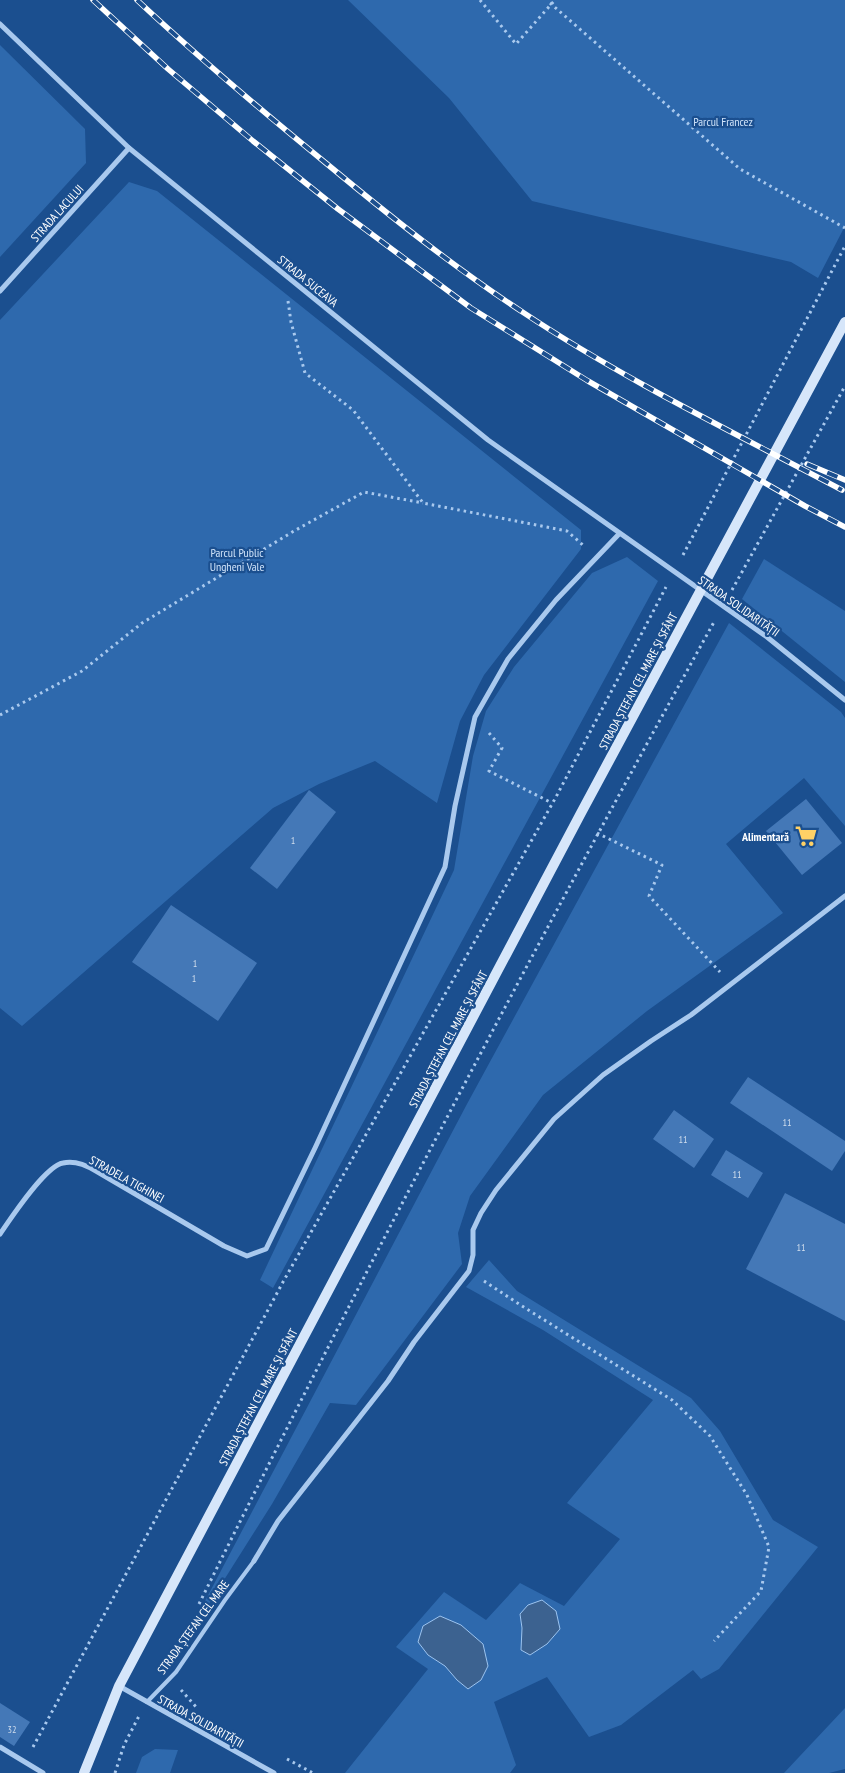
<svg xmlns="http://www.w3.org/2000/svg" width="845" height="1773" viewBox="0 0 845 1773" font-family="'PT Sans Narrow',sans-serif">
  <rect width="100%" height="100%" fill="#1b4f8f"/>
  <g fill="#2e69ad">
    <path d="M348 0H845V226L818 278 791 262 532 201 449 98Z"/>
    <path d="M0 45 85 129 86 163 0 257Z"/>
    <path d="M129 182 157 191 581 530V549L484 675 460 721 437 803 375 761 319 784 273 808 22 1026 0 1008V320Z"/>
    <path d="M627 557 658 581 273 1288 260 1280 454 870 473 756 486 711 514 667 592 573Z"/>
    <path d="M764 559 845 611V682L742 599Z"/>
    <path d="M729 623 841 712 845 718V826L804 778 726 844 783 913 647 1011 543 1095 470 1196 458 1233 462 1264 356 1405 330 1403 272 1504 176 1656 467 1104Z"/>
    <path d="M489 1260 517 1291 691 1398 720 1431 773 1520 818 1547 719 1669 701 1679 693 1670 621 1725 589 1737 547 1677 494 1702 516 1765 510 1773H345L428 1669 396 1647 444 1592 486 1620 520 1583 564 1606 620 1539 567 1503 653 1400 543 1330 466 1287Z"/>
    <path d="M845 1708V1769L829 1773H784Z"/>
    <path d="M155 1749 178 1750 170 1773H136L142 1757Z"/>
  </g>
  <g fill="#3c6290" stroke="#9cc4f0">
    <path d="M542 1600 556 1611 560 1629 547 1644 530 1655 521 1650 522 1628 520 1614 528 1605Z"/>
    <path d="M440 1616 461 1625 483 1644 488 1666 481 1680 468 1689 457 1680 445 1666 428 1655 418 1642 423 1626Z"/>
  </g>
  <g fill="#4478b7">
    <path d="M309 790 336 812 277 889 250 868Z"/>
    <path d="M806 799 842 843 802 875 766 831Z"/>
    <path d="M171 905 257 963 218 1021 132 962Z"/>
    <path d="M748 1077 845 1141V1151L832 1171 730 1103Z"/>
    <path d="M674 1110 714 1139 694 1168 653 1139Z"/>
    <path d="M726 1150 763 1173 748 1198 711 1175Z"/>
    <path d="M785 1193 845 1224V1321L746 1269Z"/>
    <path d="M0 1703 30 1722 14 1746 0 1737Z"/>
  </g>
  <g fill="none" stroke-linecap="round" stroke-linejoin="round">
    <g stroke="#a9c9ee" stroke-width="3" stroke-dasharray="2.5 4" stroke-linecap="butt">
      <path d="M480 0 516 44 555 0"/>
      <path d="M550 3 740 169 845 228"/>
      <path d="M288 301 291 322 305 373 353 410 423 503 567 531 584 546"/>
      <path d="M683 555 845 246"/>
      <path d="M732 590 845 386"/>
      <path d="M0 715 82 671 142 623 294 531 364 492 423 503"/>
      <path d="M489 733 502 748 489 771 552 803"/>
      <path d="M597 833 662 865 649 896 720 972"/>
      <path d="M484 1281 522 1306 672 1400 710 1436 747 1495 769 1547 761 1591 714 1641"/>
      <path d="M199 1604C363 1273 535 945 714 622"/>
      <path d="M181 1690 197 1708"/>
      <path d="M33 1747 283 1282 556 797 666 587"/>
      <path d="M287 1759 313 1773"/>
      <path d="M115 1773 124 1745 139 1716"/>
    </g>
    <path stroke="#a9c9ee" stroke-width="4" d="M147 1702 176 1672 225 1600 254 1561"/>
    <g stroke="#a9c9ee" stroke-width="5">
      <path d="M0 24 129 148 488 440 767 637 845 700"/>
      <path d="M0 291 129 148"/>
      <path d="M0 1234C11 1218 45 1166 63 1163 75 1160 86 1165 96 1171L224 1246 247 1256 266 1249 315 1148 445 867 455 806 475 717 508 659 556 600 619 534"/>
      <path d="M254 1561 278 1521 388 1381 414 1342 469 1271 473 1255V1230L481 1213 496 1190 554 1119 603 1075 651 1041 691 1015 845 896"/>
      <path d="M119 1686 274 1773"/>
      <path d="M0 1747 43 1773"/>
    </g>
    <path stroke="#d6e6fa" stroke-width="10" d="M84 1773 119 1686 581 813 845 322"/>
    <g stroke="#fff" stroke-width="5.5">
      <g id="rail">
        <path d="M93 0 168 69 253 141 338 209 471 308 588 381 805 506 845 527"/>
        <path d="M137 0C198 57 262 111 327 164 391 217 455 268 524 313 625 380 735 433 842 490"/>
        <path d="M807 464 845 480"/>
      </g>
    </g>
    <use href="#rail" stroke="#1b4f8f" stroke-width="4" stroke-dasharray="11" stroke-linecap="butt"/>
  </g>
  <defs>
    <g id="supermarket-bare" transform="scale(1.725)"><path d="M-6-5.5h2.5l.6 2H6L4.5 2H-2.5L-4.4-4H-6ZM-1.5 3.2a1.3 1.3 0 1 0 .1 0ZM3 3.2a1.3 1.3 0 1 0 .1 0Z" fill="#ffd166" stroke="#1b4f8f" stroke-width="2.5" paint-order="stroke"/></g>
  </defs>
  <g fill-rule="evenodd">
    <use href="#supermarket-bare" x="806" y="836"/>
  </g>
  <g text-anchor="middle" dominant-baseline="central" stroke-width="4.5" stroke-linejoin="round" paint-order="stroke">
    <g font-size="10" fill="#d0dded">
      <text x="293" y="840">1</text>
      <text x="195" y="963">1</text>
      <text x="194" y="978">1</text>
      <text x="787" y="1122">11</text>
      <text x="683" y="1139">11</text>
      <text x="737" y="1174">11</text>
      <text x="801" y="1247">11</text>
      <text x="12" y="1729">32</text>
    </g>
    <g font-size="12" fill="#cfe3fa" stroke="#1b4f8f">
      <text x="723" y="121">Parcul Francez</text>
      <text x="237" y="552">Parcul Public<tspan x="237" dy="14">Ungheni Vale</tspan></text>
    </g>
    <g font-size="12" fill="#fff" stroke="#1b4f8f">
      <text transform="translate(57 213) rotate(-48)">STRADA LACULUI</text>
      <text transform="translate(308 281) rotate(39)">STRADA SUCEAVA</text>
      <text transform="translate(739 606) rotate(35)">STRADA SOLIDARITĂȚII</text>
      <text transform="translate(638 681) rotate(-62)">STRADA ȘTEFAN CEL MARE ȘI SFÂNT</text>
      <text transform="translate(448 1039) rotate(-62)">STRADA ȘTEFAN CEL MARE ȘI SFÂNT</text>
      <text transform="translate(127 1179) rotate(29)">STRADELA TIGHINEI</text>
      <text transform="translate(258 1397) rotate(-62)">STRADA ȘTEFAN CEL MARE ȘI SFÂNT</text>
      <text transform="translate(193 1627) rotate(-54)">STRADA ȘTEFAN CEL MARE</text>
      <text transform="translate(201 1721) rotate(29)">STRADA SOLIDARITĂȚII</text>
    </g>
    <g font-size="12" font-weight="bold" fill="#fff" stroke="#1b4f8f" text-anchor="end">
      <text x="789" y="836">Alimentară</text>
    </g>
  </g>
</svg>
